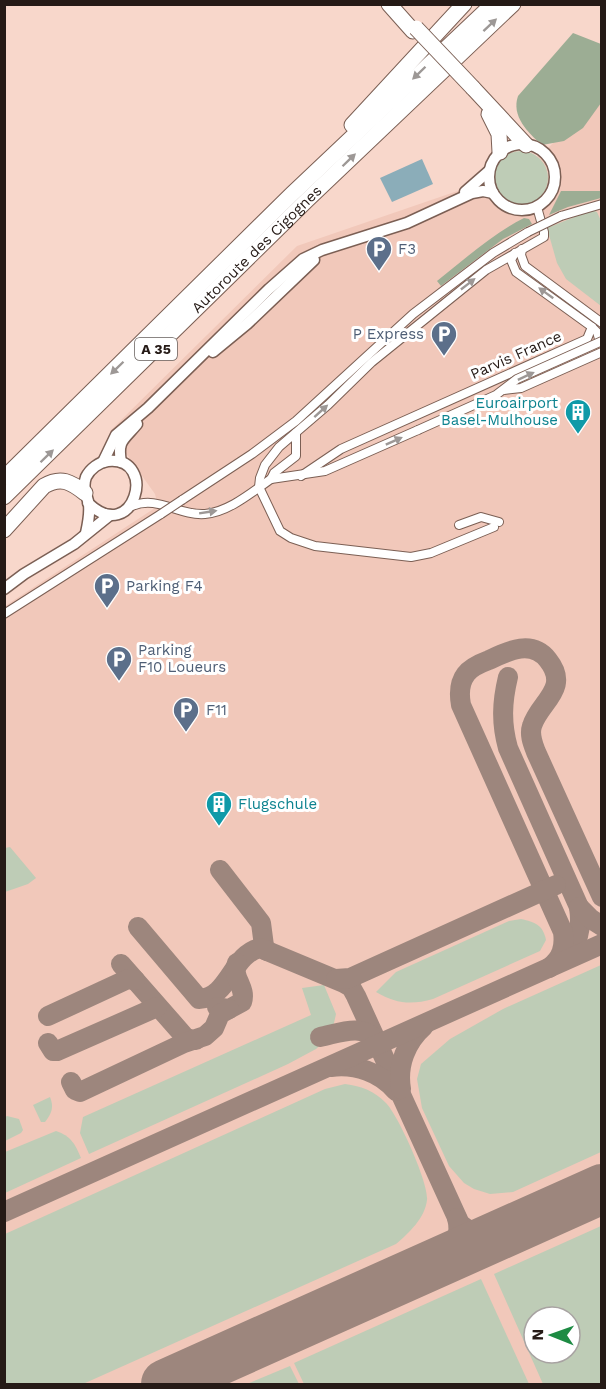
<svg xmlns="http://www.w3.org/2000/svg" width="606" height="1389" viewBox="0 0 606 1389" font-family="'Work Sans',sans-serif">
  <rect width="100%" height="100%" fill="#f8d7cb"/>
  <path fill="#f1c8ba" fill-rule="evenodd" d="M601 97V1384H5V606L158 506 155 494 110 431 297 246 522 169 550 146ZM534 1317H570V1353H534Z"/>
  <g fill="#beccb6" fill-rule="evenodd">
    <circle cx="521" cy="178" r="27"/>
    <path d="M592 210 597 212 601 221V306L566 279 557 263 547 228Z"/>
    <path d="M10 847 36 878 28 884 5 892V848Z"/>
    <path d="M521 919C535 922 543 925 546 940L540 951 433 999C412 1005 396 1004 376 992L396 972 509 921Z"/>
    <path d="M601 965V1152L513 1192 490 1194 474 1189 464 1183 449 1166 422 1108 417 1079 421 1064 450 1039 503 1009Z"/>
    <path d="M324 985 336 1014 334 1023 324 1042 316 1049 288 1064 89 1154 80 1133 83 1117 311 1015 302 988Z"/>
    <path d="M345 1084C362 1086 374 1091 386 1103 398 1115 429 1183 427 1200 425 1218 409 1233 396 1244L83 1384H5V1234L325 1089Z"/>
    <path d="M50 1097C54 1107 52 1113 45 1122H41L33 1105Z"/>
    <path d="M7 1116 19 1119 23 1130 21 1133 5 1141V1117Z"/>
    <path d="M56 1131C71 1136 75 1144 81 1158L5 1193V1152Z"/>
    <path d="M601 1226V1384H543L494 1274ZM534 1317H570V1353H534Z"/>
    <path d="M481 1279 529 1384H304L294 1363Z"/>
    <path d="M290 1366 299 1384H247Z"/>
  </g>
  <g fill="#9cad94">
    <path d="M573 33 601 44V103L583 128 564 141 542 145C528 133 511 116 518 96Z"/>
    <path d="M561 191H601V198L568 207 549 215Z"/>
    <path d="M524 218 529 219 532 224 503 239 441 286 437 281C465 259 492 234 524 218Z"/>
  </g>
  <path fill="#8badb9" d="M422 159 433 184 392 202 380 178Z"/>
  <g fill="none" stroke-linecap="round" stroke-linejoin="round">
    <g stroke="#9d867d" stroke-width="20">
      <path d="M508 677C502 702 501 723 508 748L579 907C582 928 579 945 563 960"/>
      <path d="M220 870 261 923 264 946 267 951"/>
      <path d="M579 907 591 919 602 926"/>
      <path d="M138 927 199 999C229 998 232 954 260 948L344 983 351 987 356 996 460 1224C478 1239 493 1235 514 1228"/>
      <path d="M121 964 185 1037 191 1040H196"/>
      <path d="M549 968C562 958 565 947 563 932L461 705C459 694 459 683 466 674 471 667 481 663 489 660 508 651 532 639 548 660 571 689 539 702 532 726 529 735 533 744 536 752L602 897"/>
      <path d="M336 979 350 978 556 885"/>
      <path d="M217 1007 229 1009 242 1002C247 987 231 978 237 963"/>
      <path d="M48 1016 128 979 135 980"/>
      <path d="M320 1037C340 1033 363 1022 377 1042"/>
      <path d="M48 1043 53 1051H57L157 1007"/>
      <path d="M331 1067C356 1064 380 1072 396 1091"/>
      <path d="M71 1082 75 1090 80 1092 184 1043 205 1036 214 1028 220 1014 229 1009"/>
      <path d="M401 1089C397 1065 406 1042 424 1026"/>
      <path d="M4 1212 602 944"/>
      <path d="M425 1268C445 1257 464 1245 457 1218"/>
    </g>
    <path stroke="#9d867d" stroke-width="50" d="M166 1384 602 1189"/>
    <g stroke="#7b5f54" stroke-width="10">
      <g id="street">
        <path d="M561 216 602 204"/>
        <path d="M522 249 521 255 525 266 602 323"/>
        <path d="M515 253 511 260 516 272 592 327 597 332 599 339"/>
        <path d="M301 476 341 449 587 339 592 327"/>
        <path d="M271 479 325 471 418 430"/>
        <path d="M182 500 252 454 296 421 413 314 493 253 528 232"/>
        <path d="M132 506C158 495 178 516 205 514 229 512 252 492 271 479L274 473 296 456V433"/>
        <path d="M459 525 481 517 499 522"/>
        <path d="M494 527 431 553 411 557 315 546 291 538 280 531 259 487 260 478 265 465 279 447 328 405 372 362 486 270 544 237V232L537 207"/>
        <path d="M4 614 161 514"/>
      </g>
    </g>
    <g stroke="#7b5f54" stroke-width="13">
      <g id="secondary">
        <circle cx="522" cy="177" r="33"/>
        <path d="M465 192 489 171"/>
        <path d="M213 352 247 324 314 260"/>
        <path d="M103 462 116 435 148 408 269 289 303 259 322 250 407 223 472 193 483 191 493 193"/>
        <path d="M121 462C117 440 124 440 137 424"/>
        <path d="M86 533C88 524 90 514 89 505 87 495 82 488 86 477 90 469 99 462 108 461 159 456 134 547 88 503"/>
        <path d="M4 589 24 574 74 544 110 515"/>
      </g>
    </g>
    <g stroke="#7b5f54" stroke-width="17">
      <g id="highway">
        <path d="M389 4 413 31"/>
        <path d="M473 88 526 145"/>
        <path d="M489 114 499 134 500 152"/>
        <path d="M352 125 464 4"/>
        <path d="M4 478 292 194 493 4"/>
        <path id="s1" d="M4 497 307 200 513 4"/>
        <path d="M4 530 44 486C61 476 71 482 85 493"/>
      </g>
    </g>
    <use href="#street" stroke="#fff" stroke-width="8"/>
    <use href="#secondary" stroke="#fff" stroke-width="10"/>
    <use href="#highway" stroke="#fff" stroke-width="15"/>
    <g stroke="#7b5f54" stroke-width="10" stroke-linecap="butt">
      <g id="street-bridge">
        <path d="M528 232 561 216"/>
        <path d="M504 390 521 388 602 352"/>
        <path d="M418 430 496 395 517 379 602 341"/>
        <path d="M161 514 182 500"/>
      </g>
    </g>
    <g stroke="#7b5f54" stroke-width="17" stroke-linecap="butt">
      <path id="highway-bridge" d="M416 28 473 88"/>
    </g>
    <use href="#street-bridge" stroke="#fff" stroke-width="8"/>
    <use href="#highway-bridge" stroke="#fff" stroke-width="15"/>
  </g>
  <defs><path id="oneway-solid" d="M-6-.8H1V-3.2L6.5 0L1 3.2V.8H-6Z" transform="scale(1.5)"/></defs>
  <g fill="#9d9896">
    <use href="#oneway-solid" transform="translate(490 25) rotate(-43)"/>
    <use href="#oneway-solid" transform="translate(419 73) rotate(136)"/>
    <use href="#oneway-solid" transform="translate(349 160) rotate(-44)"/>
    <use href="#oneway-solid" transform="translate(468 284) rotate(-38)"/>
    <use href="#oneway-solid" transform="translate(546 293) rotate(-144)"/>
    <use href="#oneway-solid" transform="translate(117 368) rotate(136)"/>
    <use href="#oneway-solid" transform="translate(526 376) rotate(-25)"/>
    <use href="#oneway-solid" transform="translate(321 411) rotate(-42)"/>
    <use href="#oneway-solid" transform="translate(394 441) rotate(-24)"/>
    <use href="#oneway-solid" transform="translate(47 456) rotate(-44)"/>
    <use href="#oneway-solid" transform="translate(208 512) rotate(-9)"/>
  </g>
  <defs>
    <g id="parking-pin" transform="scale(1.35)"><path d="M0 17L-7.5 6A9.5 9.5 0 1 1 7.5 6Z" fill="#5c6f8a" stroke="#fff"/><path d="M-3.5-5.5H1a3.5 3.5 0 0 1 0 7H-1V5.5H-3.5ZM-1-3.4V-.6H.8a1.4 1.4 0 0 0 0-2.8Z" fill="#fff"/></g>
    <g id="building-pin" transform="scale(1.35)"><path d="M0 17L-7.5 6A9.5 9.5 0 1 1 7.5 6Z" fill="#0f9aa8" stroke="#fff"/><path d="M-4-6H4V6H1V3H-1V6H-4ZM-2.5-4.3h1.7v1.8h-1.7ZM.8-4.3h1.7v1.8H.8ZM-2.5-1h1.7V.8h-1.7ZM.8-1h1.7V.8H.8Z" fill="#fff"/></g>
  </defs>
  <g fill-rule="evenodd">
    <use href="#parking-pin" x="379" y="249"/>
    <use href="#parking-pin" x="444" y="334"/>
    <use href="#building-pin" x="578" y="412"/>
    <use href="#parking-pin" x="107" y="586"/>
    <use href="#parking-pin" x="119" y="659"/>
    <use href="#parking-pin" x="186" y="710"/>
    <use href="#building-pin" x="219" y="804"/>
  </g>
  <g text-anchor="middle" dominant-baseline="central" stroke-width="6" stroke-linejoin="round" paint-order="stroke">
    <rect fill="#fff" stroke="#665f5c" stroke-width="1.5" x="135" y="338" width="42" height="22" rx="4.5"/>
    <g font-size="14" font-weight="bold" fill="#251a16">
      <text x="156" y="349">A 35</text>
    </g>
    <g font-size="15" fill="#251a16" stroke="#fff">
      <text stroke="none"><textPath href="#s1" startOffset="354">Autoroute des Cigognes</textPath></text>
      <text transform="translate(516 355) rotate(-24)">Parvis France</text>
    </g>
    <g font-size="15" fill="#4e5e75" stroke="#fff" text-anchor="start">
      <text x="398" y="249">F3</text>
      <text x="424" y="334" text-anchor="end">P Express</text>
      <text x="126" y="586">Parking F4</text>
      <text x="138" y="650">Parking<tspan x="138" dy="17">F10 Loueurs</tspan></text>
      <text x="206" y="710">F11</text>
    </g>
    <g font-size="15" fill="#0d838f" stroke="#fff" text-anchor="end">
      <text x="558" y="403">Euroairport<tspan x="558" dy="17">Basel-Mulhouse</tspan></text>
      <text x="238" y="804" text-anchor="start">Flugschule</text>
    </g>
  </g>
  <rect width="606" height="1389" fill="none" stroke="#251a16" stroke-width="12"/>
  <g transform="translate(552 1335) rotate(271)"><circle r="28" fill="#ffffff" stroke="#a8a3a2" stroke-width="1.5"/>
  <path d="M0-4.5L10 22L0 15L-10 22Z" fill="#1d8b43"/>
  <text y="-9" font-size="16" font-weight="bold" text-anchor="middle" fill="#251a16">N</text>
  </g>
</svg>
